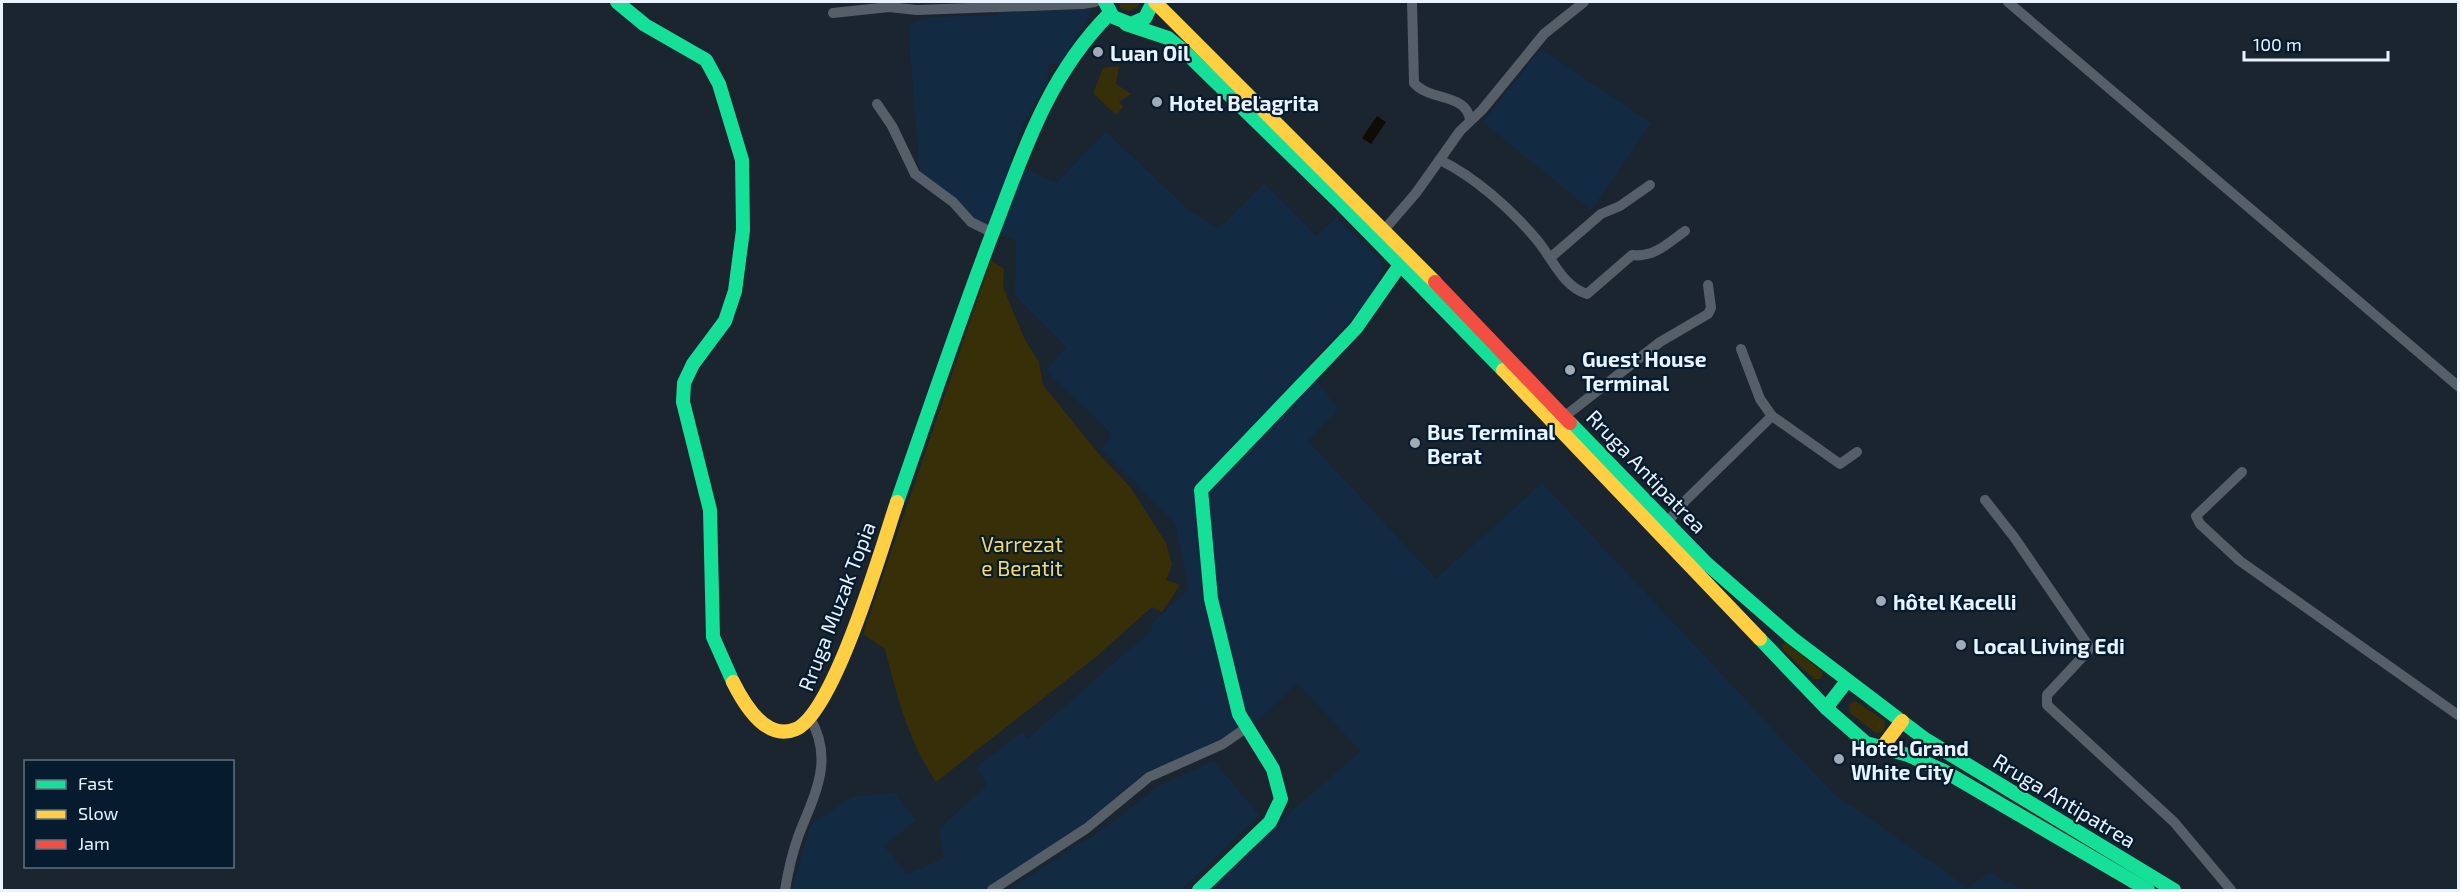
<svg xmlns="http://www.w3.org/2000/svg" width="2460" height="892" viewBox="0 0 2460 892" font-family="'Exo 2',sans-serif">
  <rect width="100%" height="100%" fill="#1a2530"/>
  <g fill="#132b42">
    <path d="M996 2H1093L1090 15 1060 64H1049L1047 83 1023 124 1010 161 1056 183 1106 132 1190 211 1218 229 1264 184 1316 236 1336 218 1382 261 1384 268 1364 306 1307 366 1338 410 1308 441 1436 579 1542 483 1832 792 1968 888 1989 872 2023 890H1209L1296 807 1361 751 1297 683 1260 719 1204 747 1144 773 1094 816 989 890H792L810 825 852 797 895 793 916 820 884 846 908 874 944 858 939 829 987 785 977 767 1022 732 1027 739 1151 631 1153 623 1189 589 1175 523 1101 449 1113 435 1046 371 1066 347 1015 296 1016 240 983 225 920 173 908 26 919 20 935 17 997 15Z"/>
    <path d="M1541 49 1651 123 1591 210 1483 122Z"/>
    <path d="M1214 761 1259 815 1181 890H1008L1106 827 1160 785Z"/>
  </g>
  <g fill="#372f08">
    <path d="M1117 2H1140L1137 7 1129 11 1121 8Z"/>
    <path d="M1119 66 1116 84 1131 94 1119 102 1123 107 1116 115 1093 93 1103 68Z"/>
    <path d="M991 260 1004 269 1003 287 1025 340 1039 362 1043 385 1099 454 1130 487 1166 543 1172 565 1166 580 1180 585 1162 612 1152 607 1097 656 936 782C907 738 898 699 885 649L863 634Z"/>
    <path d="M1786 643 1823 672 1821 679H1814L1783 650 1781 646Z"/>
    <path d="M1855 701 1885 721 1884 732 1876 733 1850 713 1849 705Z"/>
  </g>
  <path fill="#100c04" d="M1377 116 1386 122 1371 144 1362 138Z"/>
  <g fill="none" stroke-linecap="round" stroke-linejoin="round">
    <g stroke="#565e67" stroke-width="10">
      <path d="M1412 2 1414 83C1429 101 1467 93 1470 120"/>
      <path d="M2008 2 2458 386"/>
      <path d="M833 13 889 7 917 10 1082 4 1095 2"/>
      <path d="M877 104 892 126 915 174 953 202 971 222 993 233"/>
      <path d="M1440 160C1475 177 1512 210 1537 240 1552 258 1563 287 1587 294L1632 255C1654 258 1668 243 1685 231"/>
      <path d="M1384 230 1416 193 1460 131 1482 110 1544 34 1584 2"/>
      <path d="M1550 258 1601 214 1620 206 1650 185"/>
      <path d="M1741 349 1760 399 1772 416 1840 464 1857 452"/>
      <path d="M1560 420 1660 342 1708 314 1711 308 1708 285"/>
      <path d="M2242 472 2196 516 2200 524 2240 561 2458 715"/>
      <path d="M1985 500 2014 537 2088 645V651L2047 695V705L2174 822 2231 890"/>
      <path d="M1667 523 1685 501 1772 416"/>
      <path d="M785 890C788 872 792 854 798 837 814 795 835 761 810 718"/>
      <path d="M992 890 1087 828 1149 777 1223 744 1246 728"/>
    </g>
    <g stroke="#16e098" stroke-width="14">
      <path d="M617 2 645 25 706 60 719 84 742 160 743 230 735 291 725 321 693 364 684 383 683 402 710 510 713 637 733 682"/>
      <path d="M1105 2 1113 17 1131 24 1145 18 1153 2"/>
      <path d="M1126 24 1168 38 1184 51 1341 204 1503 370"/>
      <path d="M1570 423 1705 562 1792 638 1925 739 2174 890"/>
      <path d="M897 502C928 413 958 324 991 237 1023 154 1046 78 1109 14"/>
      <path d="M1760 639 1826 708 1866 743 1908 755 1944 771 2148 890"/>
      <path d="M1826 708 1847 681"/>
      <path d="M1199 890 1270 822 1281 799 1273 769 1239 714 1211 599 1201 490 1356 328 1400 265 1409 258"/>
    </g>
    <g stroke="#ffcf43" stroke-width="14">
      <path d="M1155 2 1435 282"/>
      <path d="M1503 370 1760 639"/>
      <path d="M733 682C744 704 766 742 796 729 835 711 882 546 897 502"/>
      <path d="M1881 749 1902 721"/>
    </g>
    <path stroke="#f24e42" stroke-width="14" d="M1435 282 1570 423"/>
  </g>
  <g fill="#a0abb6" stroke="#071b2f" stroke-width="2">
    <circle cx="1098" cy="52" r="6"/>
    <circle cx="1157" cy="102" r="6"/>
    <circle cx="1570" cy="370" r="6"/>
    <circle cx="1415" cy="443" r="6"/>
    <circle cx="1881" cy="601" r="6"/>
    <circle cx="1961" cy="645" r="6"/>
    <circle cx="1839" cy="759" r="6"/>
  </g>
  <g text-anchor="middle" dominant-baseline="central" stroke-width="4.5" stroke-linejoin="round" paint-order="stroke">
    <g font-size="21" font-weight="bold" fill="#e8f3fe" stroke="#071b2f" text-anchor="start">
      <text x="1110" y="52">Luan Oil</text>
      <text x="1169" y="102">Hotel Belagrita</text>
      <text x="1582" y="358">Guest House<tspan x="1582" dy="24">Terminal</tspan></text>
      <text x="1427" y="431">Bus Terminal<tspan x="1427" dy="24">Berat</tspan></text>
      <text x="1893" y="601">hôtel Kacelli</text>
      <text x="1973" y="645">Local Living Edi</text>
      <text x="1851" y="747">Hotel Grand<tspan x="1851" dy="24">White City</tspan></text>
    </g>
    <g font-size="21" fill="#e8f3fe" stroke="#071b2f">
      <text transform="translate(1647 471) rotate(46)">Rruga Antipatrea</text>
      <text transform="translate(836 606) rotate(-69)">Rruga Muzak Topia</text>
      <text transform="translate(2065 800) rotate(31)">Rruga Antipatrea</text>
    </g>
    <g font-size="21" fill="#f7db66" stroke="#071b2f">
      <text x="1022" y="543">Varrezat<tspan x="1022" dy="24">e Beratit</tspan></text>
    </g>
  </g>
  <rect width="2460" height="892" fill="none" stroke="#e8f3fe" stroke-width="6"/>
  <rect x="24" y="760" width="210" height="108" fill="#071b2f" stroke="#617182" stroke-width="1.5"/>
  <rect x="36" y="780" width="30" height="9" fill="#16e098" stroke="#617182" stroke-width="1.5"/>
  <text x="78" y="790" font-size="18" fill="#e8f3fe">Fast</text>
  <rect x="36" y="810" width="30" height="9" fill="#ffcf43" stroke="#617182" stroke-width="1.5"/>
  <text x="78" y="820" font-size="18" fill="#e8f3fe">Slow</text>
  <rect x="36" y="840" width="30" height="9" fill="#f24e42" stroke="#617182" stroke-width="1.5"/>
  <text x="78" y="850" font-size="18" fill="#e8f3fe">Jam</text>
  <path d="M2244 51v9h144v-9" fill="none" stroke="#e8f3fe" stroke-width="3"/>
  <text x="2253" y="51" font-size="18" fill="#e8f3fe" stroke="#071b2f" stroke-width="4.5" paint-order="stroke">100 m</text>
</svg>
